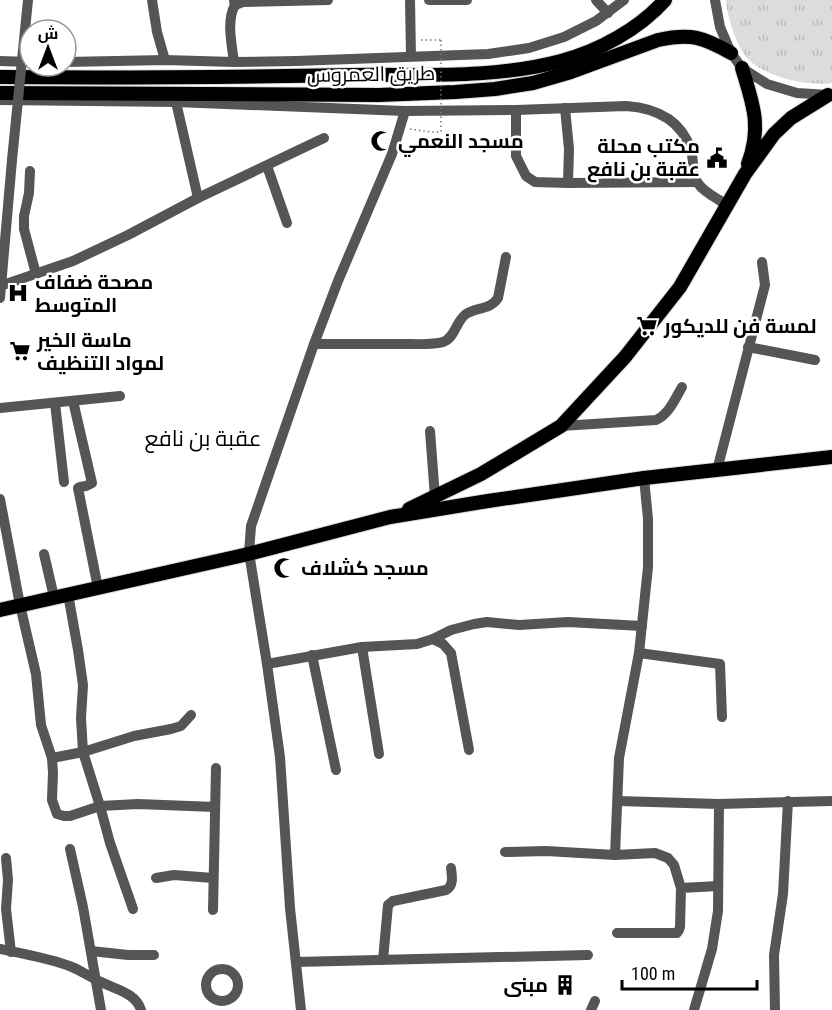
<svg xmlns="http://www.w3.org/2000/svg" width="832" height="1010" viewBox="0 0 832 1010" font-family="'Roboto Condensed',Cairo,sans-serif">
  <defs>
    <pattern id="grass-tufts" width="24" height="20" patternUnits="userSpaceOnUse" patternTransform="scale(1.5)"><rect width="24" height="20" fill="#dcdcdc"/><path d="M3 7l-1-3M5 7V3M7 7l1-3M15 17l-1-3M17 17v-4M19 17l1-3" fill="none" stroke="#bbb"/></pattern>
  </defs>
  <rect width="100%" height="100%" fill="#fff"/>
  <path fill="url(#grass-tufts)" d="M726 0H832V83C825 85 817 83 809 83 791 82 762 73 749 60 737 48 727 17 726 0Z"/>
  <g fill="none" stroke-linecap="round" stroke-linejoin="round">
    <g stroke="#dbdbdb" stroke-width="16">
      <g id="major">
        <path d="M742 68C753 104 762 127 748 164"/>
        <path d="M0 77C118 78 236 77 353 75 423 74 493 79 561 61 599 51 639 29 665 0"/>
        <path d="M0 93 379 95 455 92 495 89 533 83 571 72 658 40C691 33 703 37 731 53"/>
        <path d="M409 509 481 474 561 426 625 357 680 287 745 174 774 134 791 118 828 95"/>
        <path d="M0 610 244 555 390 517 488 501 644 478 832 457"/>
      </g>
    </g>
    <g stroke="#777" stroke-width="1.5" stroke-dasharray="1.5 3" stroke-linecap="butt">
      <path d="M421 40H441"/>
      <path d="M410 129 431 132H441"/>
    </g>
    <g stroke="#555" stroke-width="10">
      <path d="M152 0 157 32 165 60"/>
      <path d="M234 0 235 5 243 2 328 0"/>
      <path d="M410 0 411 56"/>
      <path d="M429 0H467"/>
      <path d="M596 0 608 13"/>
      <path d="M715 0 720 27 731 53 742 68 767 84 797 93 829 95"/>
      <path d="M0 61 30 62"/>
      <path d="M66 62 165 60 234 62 296 61 488 54 529 48 564 37 596 21 624 0"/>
      <path d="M234 62C232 45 226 21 235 5"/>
      <path d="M0 100 176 102 405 111 516 110 626 106C655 108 681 119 691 150 694 161 692 173 697 182 704 193 717 198 727 205"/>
      <path d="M176 102 198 198"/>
      <path d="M565 108 569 149 568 183"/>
      <path d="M516 110V156L526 176 535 182 568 183 697 182"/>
      <path d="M267 166 287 223"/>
      <path d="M30 171 29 193 24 216V229L36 274"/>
      <path d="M0 286 73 261 128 235 198 198 324 138"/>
      <path d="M0 298 12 160"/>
      <path d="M314 344C345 344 376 344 406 344 415 344 435 345 443 342 455 338 456 321 466 314 477 307 490 310 498 298L506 257"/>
      <path d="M748 347 815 360"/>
      <path d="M73 401 92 483 86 486 80 487 78 488 98 588"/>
      <path d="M55 403 64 482"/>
      <path d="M0 408 120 396"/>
      <path d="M561 426 656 420C669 414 675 399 682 387"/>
      <path d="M430 431 435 497"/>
      <path d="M717 470 765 285 762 262"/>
      <path d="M0 499 20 605 36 674 41 725 52 758 53 773 52 800 57 814 64 816H70L100 806 83 752 81 718 83 685 78 650 68 594"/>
      <path d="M44 554 54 597"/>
      <path d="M433 639 443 644 451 653 469 750"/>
      <path d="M362 647 379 754"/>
      <path d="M639 653 720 664 722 717"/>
      <path d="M312 655 336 770"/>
      <path d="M267 664 362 647 417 644 433 639 451 630 474 624 487 622 519 625 568 622 642 626"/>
      <path d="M52 758 83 752 134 736 171 729 181 726 191 715"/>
      <path d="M618 801 719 804 718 911 712 949 694 1010"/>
      <path d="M719 804 832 801"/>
      <path d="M70 849 83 907 101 1010"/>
      <path d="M505 852 546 851 615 855 655 853 668 858 674 865 681 888"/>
      <path d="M615 855 619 758 639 653 648 567V519L644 478"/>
      <path d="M6 858 8 880 6 909 11 952"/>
      <path d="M156 878 174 875 213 878"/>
      <path d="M133 909 110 843 100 806 138 804 215 807"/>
      <path d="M213 910 216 768"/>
      <path d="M617 933H677L679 930 680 927 681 888 718 886"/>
      <path d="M0 949C24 954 49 958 72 967 82 971 91 978 101 982 115 989 136 993 141 1010"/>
      <path d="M91 951 128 955H154"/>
      <path d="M383 960 388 905 393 901 446 890C454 886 452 876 451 868"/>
      <path d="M296 962 588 955"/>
      <circle cx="222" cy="985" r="16"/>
      <path d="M301 1010 290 908 280 757 267 664 249 553 251 526 314 344 338 281 392 154 405 111"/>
      <path d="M591 1010 595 1001"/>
      <path d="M775 1010 774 955 783 894 788 801"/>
    </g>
    <use href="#major" stroke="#000" stroke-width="14"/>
    <path stroke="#777" stroke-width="1.5" stroke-dasharray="1.5 3" stroke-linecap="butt" d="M441 40V132"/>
    <path stroke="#555" stroke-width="10" d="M12 160 28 0"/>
  </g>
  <defs>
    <g id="mosque-bare" transform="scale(1.62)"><path d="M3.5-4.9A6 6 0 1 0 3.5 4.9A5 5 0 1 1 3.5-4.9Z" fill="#000" stroke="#fff" stroke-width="2.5" paint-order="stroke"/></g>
    <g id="civic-bare" transform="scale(1.62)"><path d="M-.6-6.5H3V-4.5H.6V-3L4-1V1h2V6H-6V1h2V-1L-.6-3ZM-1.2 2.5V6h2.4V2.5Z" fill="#000" stroke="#fff" stroke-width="2.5" paint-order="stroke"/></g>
    <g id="hospital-bare" transform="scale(1.62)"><path d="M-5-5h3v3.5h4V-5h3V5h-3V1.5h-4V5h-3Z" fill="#000" stroke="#fff" stroke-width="2.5" paint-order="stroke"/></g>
    <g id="supermarket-bare" transform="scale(1.62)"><path d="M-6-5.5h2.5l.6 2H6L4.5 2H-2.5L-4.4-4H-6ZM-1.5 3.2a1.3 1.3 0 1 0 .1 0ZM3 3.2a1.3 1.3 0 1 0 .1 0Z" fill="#000" stroke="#fff" stroke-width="2.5" paint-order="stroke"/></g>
    <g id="building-bare" transform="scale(1.62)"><path d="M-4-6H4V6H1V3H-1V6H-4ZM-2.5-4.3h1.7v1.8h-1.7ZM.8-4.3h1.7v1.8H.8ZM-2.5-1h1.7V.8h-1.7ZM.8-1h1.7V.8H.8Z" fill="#000" stroke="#fff" stroke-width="2.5" paint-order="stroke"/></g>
  </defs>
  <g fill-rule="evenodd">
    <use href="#mosque-bare" x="381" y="141"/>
    <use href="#civic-bare" x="717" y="158"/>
    <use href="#hospital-bare" x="18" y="293"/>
    <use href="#supermarket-bare" x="647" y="326"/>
    <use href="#supermarket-bare" x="20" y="351"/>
    <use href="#mosque-bare" x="284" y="568"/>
    <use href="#building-bare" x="565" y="985"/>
  </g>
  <g text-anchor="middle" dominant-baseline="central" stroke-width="5" stroke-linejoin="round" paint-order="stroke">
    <g font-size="20" fill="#000" stroke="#fff">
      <text transform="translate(371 74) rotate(-1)">طريق العمروس</text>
    </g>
    <g font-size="20" font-weight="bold" fill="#000" stroke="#fff" text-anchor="start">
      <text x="398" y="141">مسجد النعمي</text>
      <text x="700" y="146" text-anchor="end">مكتب محلة<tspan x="700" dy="23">عقبة بن نافع</tspan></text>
      <text x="35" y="282">مصحة ضفاف<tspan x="35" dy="23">المتوسط</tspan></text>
      <text x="664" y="326">لمسة فن للديكور</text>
      <text x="37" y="340">ماسة الخير<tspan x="37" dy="23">لمواد التنظيف</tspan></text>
      <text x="301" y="568">مسجد كشلاف</text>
      <text x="548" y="985" text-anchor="end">مبنى</text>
    </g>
    <g font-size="22" fill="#000" stroke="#fff">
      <text x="203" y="438">عقبة بن نافع</text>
    </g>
  </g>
  <g transform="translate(48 48)"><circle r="28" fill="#ffffff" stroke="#999999" stroke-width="1.5"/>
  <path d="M0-4.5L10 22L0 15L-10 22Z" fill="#000000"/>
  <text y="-9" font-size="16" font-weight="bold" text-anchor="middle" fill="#000000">ش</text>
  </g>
  <path d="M622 980v9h135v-9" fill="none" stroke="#000000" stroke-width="3"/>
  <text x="631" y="980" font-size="18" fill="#000000" stroke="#ffffff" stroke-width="4.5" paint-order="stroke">100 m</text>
</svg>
